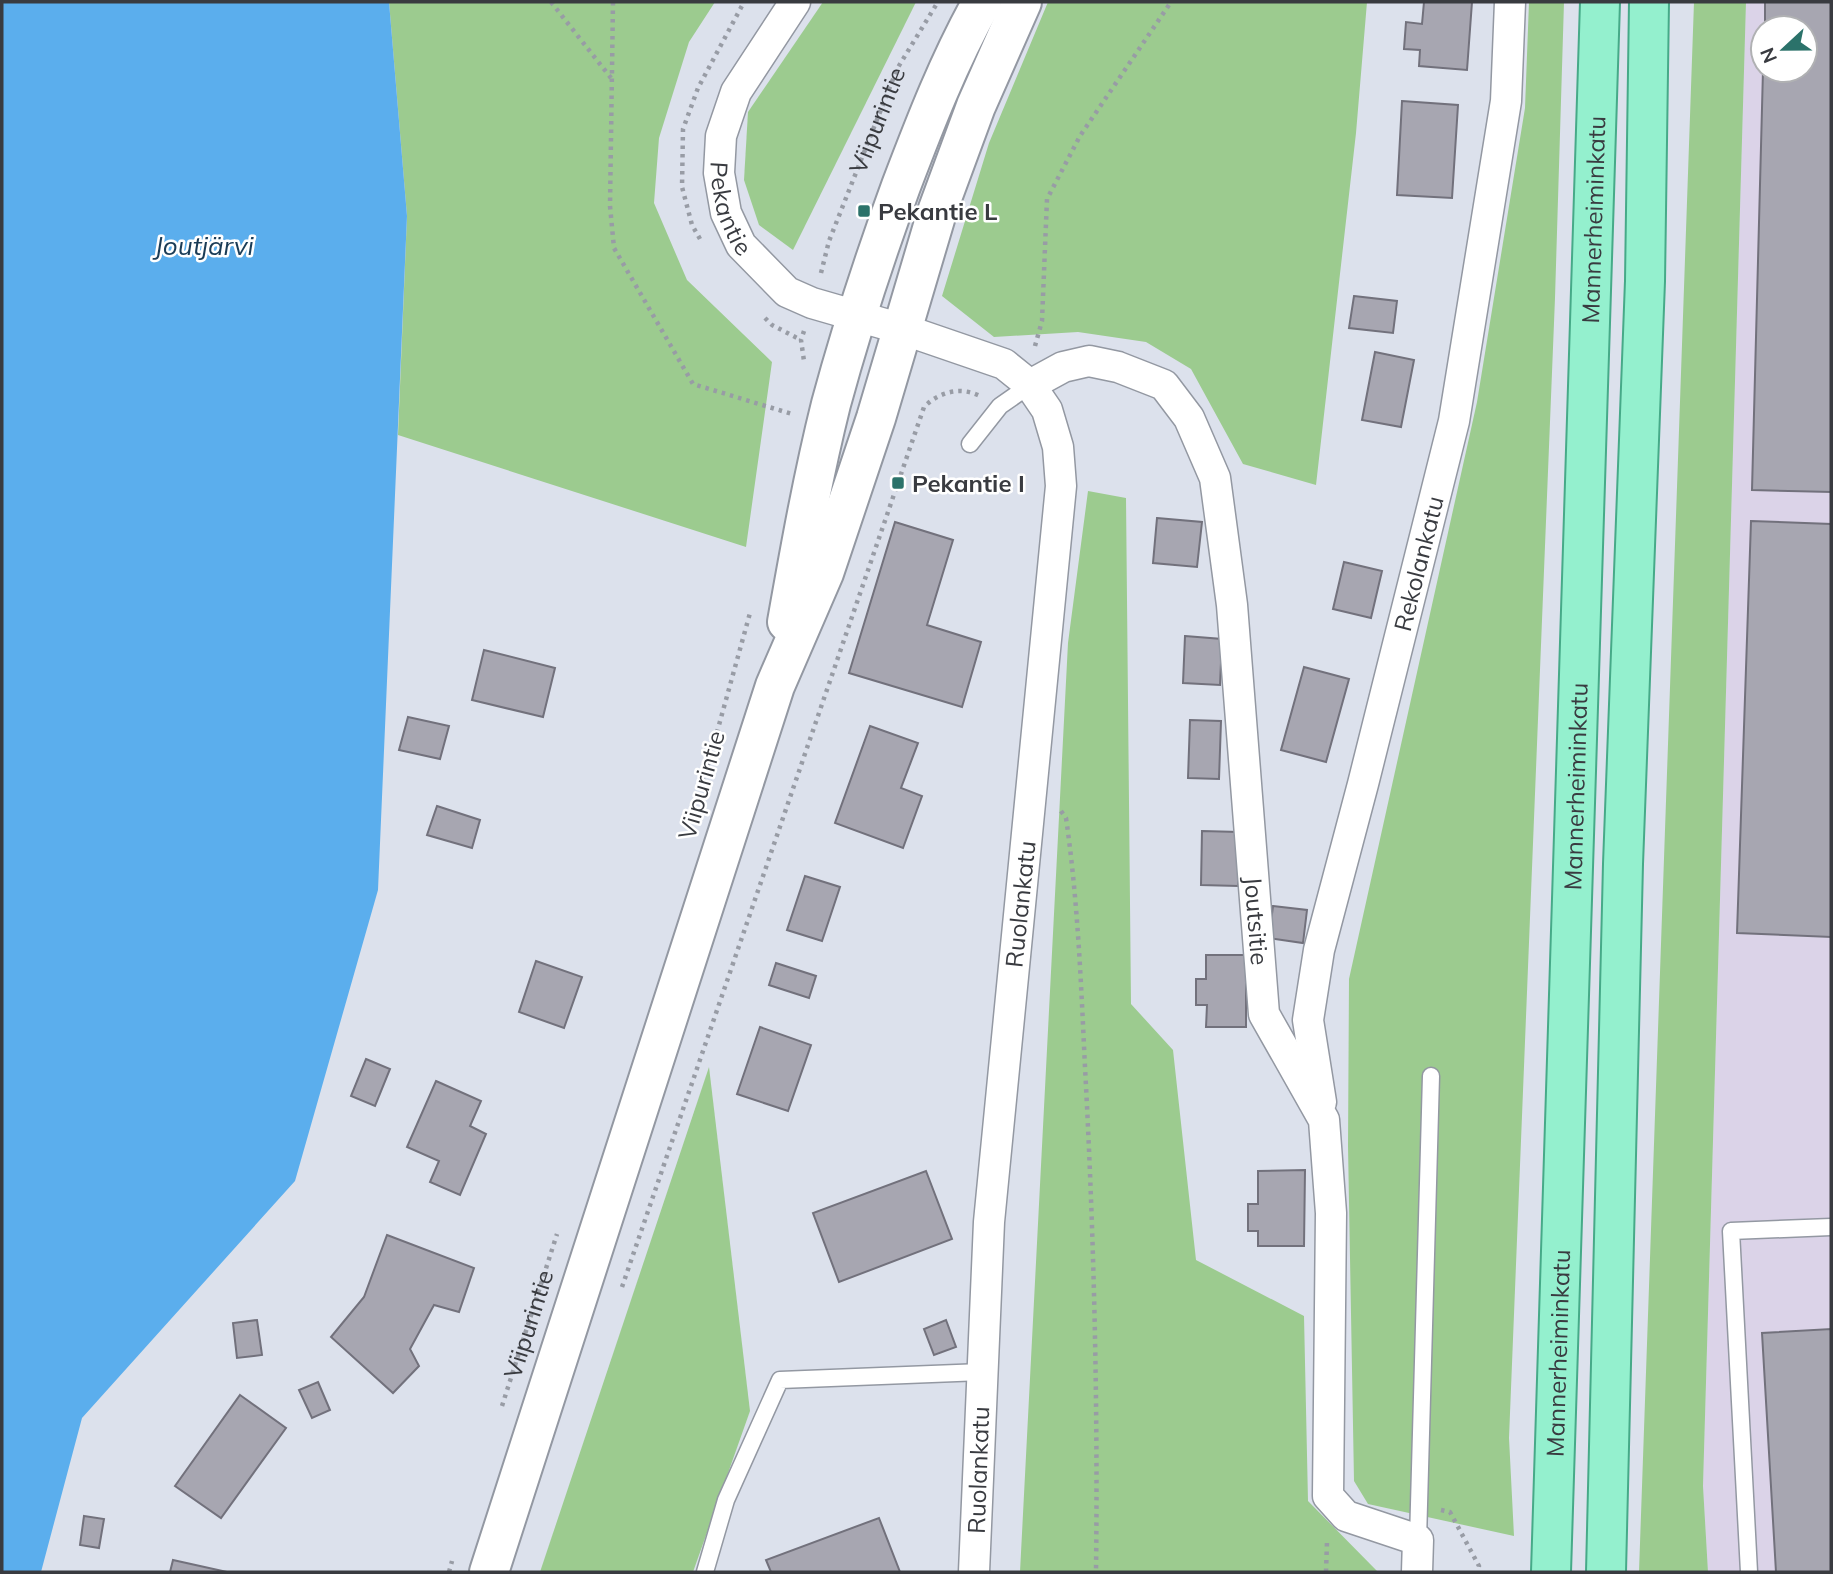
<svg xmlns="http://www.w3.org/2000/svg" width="1833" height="1574" viewBox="0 0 1833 1574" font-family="Mulish,sans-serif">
  <rect width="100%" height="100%" fill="#dce1ec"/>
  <path fill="#dbd3e8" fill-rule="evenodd" d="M1746 2H1831V1572H1708L1703 1486ZM1763 28H1805V70H1763Z"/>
  <g fill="#9ccb8f">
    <path d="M389 2H715L689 42 659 138 654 203 687 280 772 362 746 547 398 435 407 216Z"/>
    <path d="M823 2H916L793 250 759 225 744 180 748 112Z"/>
    <path d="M1048 2H1367L1356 133 1316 485 1243 464 1191 369 1146 342 1078 332 994 337 942 296 989 143Z"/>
    <path d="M1529 2H1564L1555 298 1509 1438 1514 1536 1368 1504 1354 1481 1348 1146 1349 979 1477 402 1525 108Z"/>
    <path d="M1694 2H1746L1703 1486 1708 1572H1639Z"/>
    <path d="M1088 491 1126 498 1131 1004 1173 1050 1196 1260 1304 1316 1308 1501 1378 1572H1020L1068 643Z"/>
    <path d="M709 1067 750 1411 693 1572H540Z"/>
  </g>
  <path fill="#5baeed" d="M2 2H389L407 216 378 890 295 1181 82 1418 41 1572H2Z"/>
  <g fill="#a7a6b1" stroke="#72717c" stroke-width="2">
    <path d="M1424 2H1472L1467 70 1419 66 1420 50 1404 49 1406 22 1422 24Z"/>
    <path d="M1765 2H1831V492L1752 490 1763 70H1805V28H1765Z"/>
    <path d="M1402 101 1458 105 1452 198 1397 195Z"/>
    <path d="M1354 296 1397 301 1393 333 1349 328Z"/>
    <path d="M1375 352 1414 360 1401 427 1362 420Z"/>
    <path d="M1157 518 1202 522 1197 567 1153 563Z"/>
    <path d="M1751 521 1831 524V937L1737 933Z"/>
    <path d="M895 522 953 540 927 625 981 642 962 707 849 673Z"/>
    <path d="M1344 562 1382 571 1371 618 1333 609Z"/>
    <path d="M1185 636 1222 639 1220 685 1183 683Z"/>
    <path d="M484 650 555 668 543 717 472 700Z"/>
    <path d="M1304 667 1349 679 1326 762 1281 750Z"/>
    <path d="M408 717 449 726 440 759 399 750Z"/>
    <path d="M1190 720 1221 721 1219 779 1188 778Z"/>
    <path d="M870 726 918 743 901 788 922 796 903 848 835 823Z"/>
    <path d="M437 806 480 820 472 848 427 835Z"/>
    <path d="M1202 831 1239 832 1238 886 1201 885Z"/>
    <path d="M805 876 840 887 822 941 787 930Z"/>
    <path d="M1273 906 1307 910 1303 943 1269 938Z"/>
    <path d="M1206 955H1246V1027H1206L1207 1005H1196V979H1206Z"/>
    <path d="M536 961 582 977 564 1028 519 1012Z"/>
    <path d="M776 963 816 976 809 998 769 985Z"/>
    <path d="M760 1027 811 1045 788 1111 737 1094Z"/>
    <path d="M366 1059 390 1069 375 1106 351 1096Z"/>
    <path d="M436 1081 481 1101 470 1126 486 1134 460 1195 430 1182 439 1161 407 1147Z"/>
    <path d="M1305 1170 1304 1246H1258V1231H1248V1204H1258V1171Z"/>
    <path d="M926 1171 952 1239 839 1282 813 1213Z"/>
    <path d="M387 1235 474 1268 459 1312 434 1305 410 1349 419 1366 393 1393 331 1337 364 1297Z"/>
    <path d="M257 1320 262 1355 237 1358 233 1323Z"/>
    <path d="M946 1320 956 1347 934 1355 924 1329Z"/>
    <path d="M1831 1329V1572H1776L1762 1333Z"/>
    <path d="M318 1382 330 1410 312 1418 299 1390Z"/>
    <path d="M240 1395 286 1428 221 1518 175 1486Z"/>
    <path d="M84 1516 104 1519 99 1548 80 1545Z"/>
    <path d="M879 1518 900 1572H771L766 1560Z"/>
    <path d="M173 1560 227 1572H170Z"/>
  </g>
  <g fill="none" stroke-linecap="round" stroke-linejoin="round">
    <g stroke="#9398a2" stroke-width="19">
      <g id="lane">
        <path d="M970 444 1000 406 1030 385"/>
        <path d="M1418 1540 1431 1076"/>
        <path d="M705 1572 726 1500 780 1380 982 1372"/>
        <path d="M1749 1572 1731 1231 1831 1227"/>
      </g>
    </g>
    <g stroke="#9398a2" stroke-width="33">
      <g id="street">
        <path id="s3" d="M795 2 736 92 721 136 719 173 726 213 741 245 787 292 812 303 902 329 1004 364 1030 385 1047 410 1058 447 1061 486 989 1222 974 1572"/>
        <path id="s4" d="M1030 385 1063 367 1089 361 1118 367 1164 385 1189 418 1215 478 1232 605 1264 1014 1324 1120 1331 1213 1328 1496 1346 1516 1418 1540 1417 1572"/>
        <path id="s5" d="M1321 1102 1308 1020 1319 950 1363 784 1454 421 1506 101 1510 2"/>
      </g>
    </g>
    <g stroke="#9398a2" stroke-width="42">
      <g id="secondary">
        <path d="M787 622C800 549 813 476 831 404 851 330 875 257 901 186 925 123 949 61 982 2"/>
        <path d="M489 1572 775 686 824 573 876 418 938 209 976 106 1022 2"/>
      </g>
    </g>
    <g stroke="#46aa88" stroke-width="42">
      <g id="primary">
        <path id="s6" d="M1551 1572 1600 2"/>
        <path d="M1606 1572 1623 864 1645 281 1649 2"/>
      </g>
    </g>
    <g stroke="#989ca5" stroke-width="4.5" stroke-dasharray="3.5 5" stroke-linecap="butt">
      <path d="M551 2 611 78"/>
      <path d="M613 2 610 206 614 248 693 384 792 414"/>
      <path d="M700 239 692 225 682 187 683 129 698 88 744 2"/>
      <path id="s1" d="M821 273 829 241 897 69 936 5"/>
      <path d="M765 318 772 325 801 340"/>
      <path d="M804 331 801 340 804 361"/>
      <path d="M1035 346 1042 321 1047 199 1080 136 1171 2"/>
      <path d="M701 790 750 613"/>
      <path d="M1061 811 1066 818C1078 901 1081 984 1085 1067 1094 1236 1098 1404 1096 1572"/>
      <path d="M622 1287 924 407C939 392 960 386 980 396"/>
      <path id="s2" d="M502 1406 557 1234"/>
      <path d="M1441 1510 1450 1512 1479 1566 1478 1572"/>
      <path d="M449 1572 452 1561"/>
      <path d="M1326 1572 1327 1542"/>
    </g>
    <use href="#lane" stroke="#fff" stroke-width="16"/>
    <use href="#street" stroke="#fff" stroke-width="30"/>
    <use href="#secondary" stroke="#fff" stroke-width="38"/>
    <use href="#primary" stroke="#94f0ce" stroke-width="38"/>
  </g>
  <g fill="#2b726a" stroke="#fff" stroke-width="2.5">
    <rect x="857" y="204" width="14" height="14" rx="3.5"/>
    <rect x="891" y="476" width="14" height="14" rx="3.5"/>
  </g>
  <g text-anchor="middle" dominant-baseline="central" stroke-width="5" stroke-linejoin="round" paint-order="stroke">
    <g font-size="24" fill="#393b40" stroke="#fff">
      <text stroke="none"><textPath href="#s1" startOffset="163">Viipurintie</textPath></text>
      <text stroke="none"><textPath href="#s3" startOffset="228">Pekantie</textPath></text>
      <text stroke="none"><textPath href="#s6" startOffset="1353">Mannerheiminkatu</textPath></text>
      <text stroke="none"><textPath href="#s5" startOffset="553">Rekolankatu</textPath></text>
      <text transform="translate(701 785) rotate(-74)">Viipurintie</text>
      <text stroke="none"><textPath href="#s6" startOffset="786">Mannerheiminkatu</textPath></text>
      <text transform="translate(1020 904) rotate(-84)">Ruolankatu</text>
      <text stroke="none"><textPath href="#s4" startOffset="695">Joutsitie</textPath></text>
      <text stroke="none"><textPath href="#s2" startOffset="86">Viipurintie</textPath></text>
      <text stroke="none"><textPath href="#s6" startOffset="219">Mannerheiminkatu</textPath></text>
      <text transform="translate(978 1470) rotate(-88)">Ruolankatu</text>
    </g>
    <g font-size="24" font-weight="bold" fill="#393b40" stroke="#fff" text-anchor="start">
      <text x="878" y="211">Pekantie L</text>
      <text x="912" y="483">Pekantie I</text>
    </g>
    <g font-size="26" font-style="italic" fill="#1a3c57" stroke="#fff">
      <text x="204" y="245">Joutjärvi</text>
    </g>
  </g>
  <rect width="1833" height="1574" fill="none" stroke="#393b40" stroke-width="7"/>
  <g transform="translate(1784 49) rotate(248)"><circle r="33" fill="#ffffff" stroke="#b0b1b3" stroke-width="2"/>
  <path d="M0-5L12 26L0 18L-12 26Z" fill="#2b726a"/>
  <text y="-10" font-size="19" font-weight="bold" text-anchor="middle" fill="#393b40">N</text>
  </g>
</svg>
